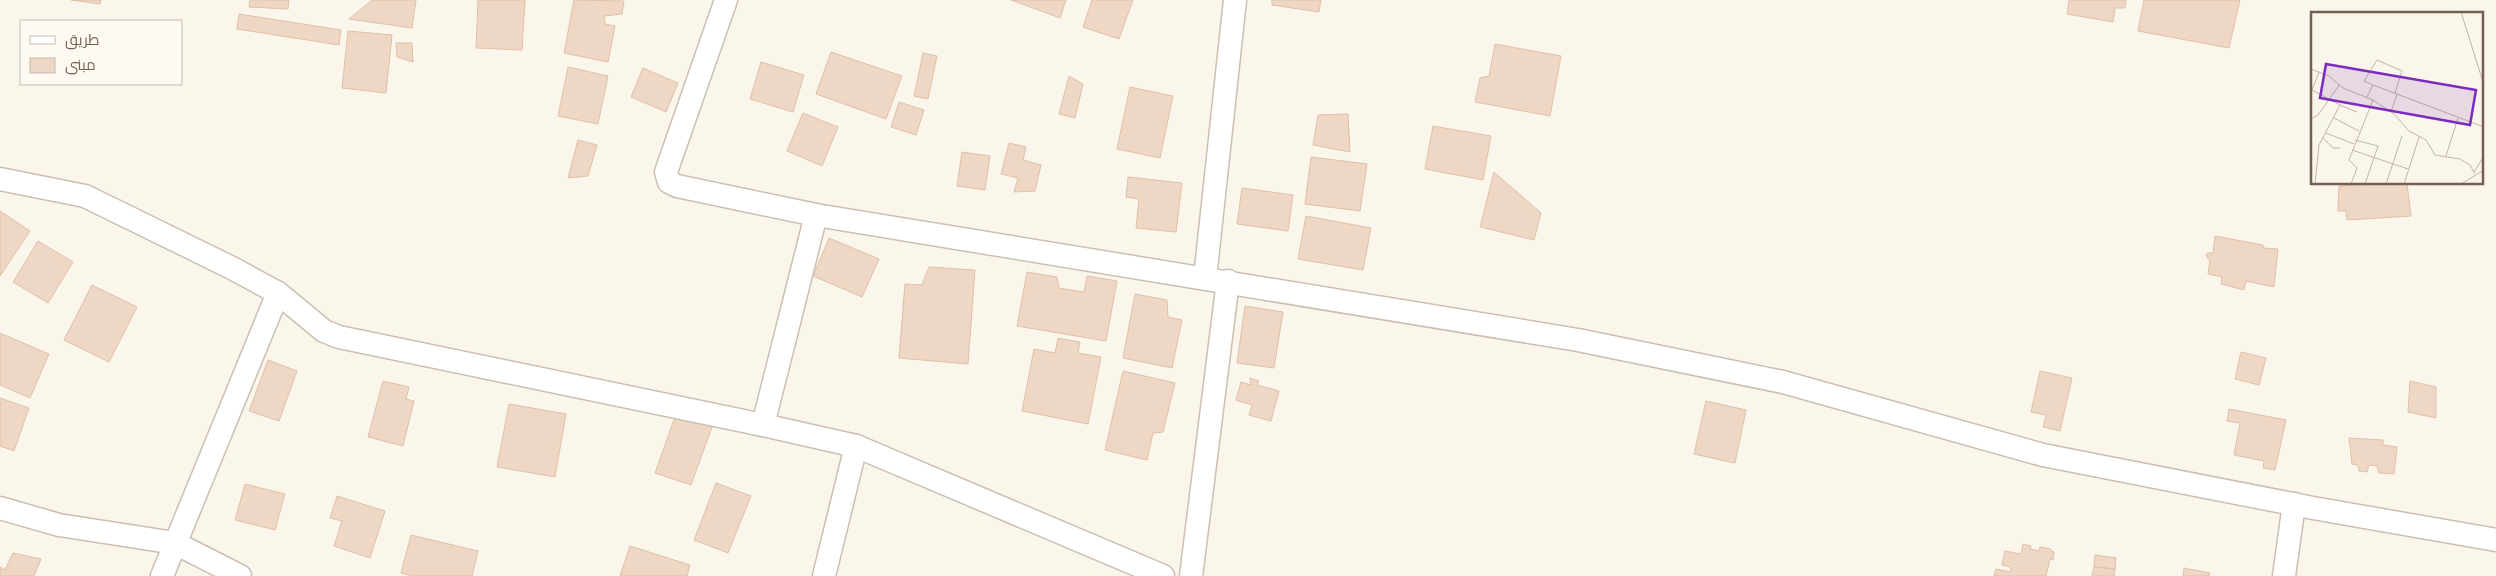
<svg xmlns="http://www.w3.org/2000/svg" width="2496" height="576" viewBox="0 0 2496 576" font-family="'Noto Sans',Cairo,sans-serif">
  <rect width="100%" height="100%" fill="#fbf6eb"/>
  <g fill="#eed8c5" stroke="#dfc0a7">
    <path d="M71 0H101L100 4Z"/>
    <path d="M250 0H289L288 9 249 7Z"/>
    <path d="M372 0H416L412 28 349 19Z"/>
    <path d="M478 0H525L522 50 476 48Z"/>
    <path d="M574 0 624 1 622 14 604 16 605 24 615 26 608 62 564 53Z"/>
    <path d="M1011 0H1066L1060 18Z"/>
    <path d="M1092 0H1133L1119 39 1083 27Z"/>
    <path d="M1272 0H1321L1319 12 1272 5Z"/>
    <path d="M2069 0H2126L2125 8H2115L2113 22 2067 14Z"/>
    <path d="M2144 0H2240L2229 48 2138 31Z"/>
    <path d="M239 14 341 30 339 45 237 29Z"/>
    <path d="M348 31 392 35 386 93 342 88Z"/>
    <path d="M396 43H412L413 62 397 57Z"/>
    <path d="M1495 44 1561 56 1550 116 1475 102 1480 78 1489 76Z"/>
    <path d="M831 52 902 76 886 119 816 94Z"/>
    <path d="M923 53 937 56 928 99 914 96Z"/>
    <path d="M761 62 804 75 793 112 750 99Z"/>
    <path d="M568 67 608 76 598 124 558 116Z"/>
    <path d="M643 68 678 83 666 112 631 97Z"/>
    <path d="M1069 76 1083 84 1075 118 1059 114Z"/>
    <path d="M1130 87 1173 96 1160 158 1117 149Z"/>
    <path d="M899 102 924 110 916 135 891 127Z"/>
    <path d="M803 113 838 127 822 166 787 151Z"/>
    <path d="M1348 114 1350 152 1313 145 1318 115Z"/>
    <path d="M1433 126 1491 136 1483 180 1425 169Z"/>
    <path d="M578 140 597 145 588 176 568 178Z"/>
    <path d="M1009 143 1026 147 1023 160 1041 165 1035 191 1014 192 1018 178 1001 174Z"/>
    <path d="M962 152 990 156 985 190 957 186Z"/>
    <path d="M1311 157 1367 164 1360 211 1305 204Z"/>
    <path d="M1494 172 1541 213 1534 240 1480 227Z"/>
    <path d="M1128 177 1182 183 1176 232 1136 228 1139 199 1126 197Z"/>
    <path d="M2371 184H2407L2411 216 2347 220 2346 211H2338L2339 186Z"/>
    <path d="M1242 188 1293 195 1288 231 1237 224Z"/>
    <path d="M0 211 30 231 0 276Z"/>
    <path d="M1306 216 1371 228 1363 270 1298 259Z"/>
    <path d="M2215 236 2263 245V248L2278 249 2274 287 2246 281 2244 290 2221 284 2222 277 2208 274 2210 261 2206 256 2207 253H2213Z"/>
    <path d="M829 238 879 259 862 297 813 276Z"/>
    <path d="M38 241 73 262 48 303 13 282Z"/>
    <path d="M929 267 975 270 968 364 899 358 905 284 922 285Z"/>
    <path d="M1027 272 1057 277 1059 288 1084 292 1087 276 1117 281 1106 341 1017 326Z"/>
    <path d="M92 285 137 307 109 362 64 340Z"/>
    <path d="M1135 294 1167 300 1168 317 1182 320 1172 368 1123 358Z"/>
    <path d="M1245 306 1283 312 1274 368 1237 363Z"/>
    <path d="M0 333 49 354 30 398 0 385Z"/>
    <path d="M1058 338 1080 342 1078 353 1101 357 1088 424 1022 411 1034 349 1055 353Z"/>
    <path d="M2241 352 2266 358 2259 385 2235 379Z"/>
    <path d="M268 360 297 371 279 421 249 411Z"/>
    <path d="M1123 371 1175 383 1163 432 1153 433 1147 460 1105 450Z"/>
    <path d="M2040 371 2072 378 2060 431 2043 427 2046 415 2031 412Z"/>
    <path d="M1250 378 1259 381 1257 385 1279 391 1271 421 1249 415 1252 405 1236 400 1241 382 1251 385Z"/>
    <path d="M383 381 409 387 406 399 414 401 403 446 368 437Z"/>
    <path d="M2410 381 2436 387V418L2408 412Z"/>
    <path d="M0 398 29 408 14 451 0 446Z"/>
    <path d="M1706 401 1746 410 1735 463 1694 454Z"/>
    <path d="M509 404 566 414 555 477 497 467Z"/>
    <path d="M2229 409 2286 420 2275 470 2263 468 2264 461 2234 455 2240 423 2227 421Z"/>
    <path d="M676 414 712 427 691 485 655 473Z"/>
    <path d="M2349 438 2383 440V445L2397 447 2394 474 2379 473 2377 466 2369 465 2367 472 2359 471 2358 465 2352 464Z"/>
    <path d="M716 483 751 496 728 553 694 540Z"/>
    <path d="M245 484 285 494 275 530 235 520Z"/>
    <path d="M337 496 385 511 370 558 334 546 342 521 330 518Z"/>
    <path d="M411 535 478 551 472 576H412L401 573Z"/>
    <path d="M2023 544 2031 546 2030 549 2039 551 2040 547 2051 549V551L2054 552 2053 560 2050 559 2046 576H1994L1996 569 2010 572 2011 567 2002 565 2005 551 2021 554Z"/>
    <path d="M630 546 690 565 687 576H620Z"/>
    <path d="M13 553 41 559 34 576H0V567L5 570Z"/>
    <path d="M2095 555 2116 558 2115 569 2094 567Z"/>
    <path d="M2094 567 2115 569 2114 576H2092Z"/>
    <path d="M2184 568 2210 573 2209 576H2183Z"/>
  </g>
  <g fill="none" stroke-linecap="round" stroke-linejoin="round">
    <g stroke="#ccbfb2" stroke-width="25">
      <g id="minor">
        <path d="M726 0 666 172 669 182 677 186 816 215"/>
        <path d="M0 179 85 196 232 268 278 293 324 331 339 337 763 425 856 446 1163 576"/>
        <path d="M1205 278 1235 0"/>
        <path d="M763 425 816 215 1578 340 1783 382 2043 455 2313 508 2496 540"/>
        <path d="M0 508 59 525 175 543 240 576"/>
        <path d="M162 576 278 293"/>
        <path d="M824 576 856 446"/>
        <path d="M1191 576 1228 281"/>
        <path d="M2284 576 2294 504"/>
      </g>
    </g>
    <use href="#minor" stroke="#fff" stroke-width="22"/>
  </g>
  <g transform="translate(2311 12)">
    <rect width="172" height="172" fill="#fbf6eb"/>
    <path fill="none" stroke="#c1b5a8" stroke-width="1" d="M150 0 173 73M0 57 18 64 32 76 62 88 83 102 98 119 115 128 124 143 149 147 159 153 164 162M62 73 53 69 66 48 91 59 84 81M56 85 62 73 173 115M29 93 46 100M80 100 86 82M23 106 48 119M0 107 7 103 29 72M15 121 43 132M12 126 22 136H29M44 128 67 134 54 172M41 138 97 157M135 144 147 106M163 160 173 144M4 172 8 133 29 93 1 78 8 60M40 172 46 156 38 148 62 88M75 172 91 124M93 172 108 125M150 172 173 158"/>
    <path fill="#7b2cbf" fill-opacity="0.15" stroke="#7b2cbf" stroke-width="2.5" d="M15 52 165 78 159 113 9 86Z"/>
    <rect width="172" height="172" fill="none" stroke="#745f50" stroke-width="2.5"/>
  </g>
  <rect x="20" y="20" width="162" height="65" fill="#fefaf2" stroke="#c7bcb1"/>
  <rect x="30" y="36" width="25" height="8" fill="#ffffff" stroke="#c7bcb1"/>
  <text x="65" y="45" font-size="15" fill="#745f50">طريق</text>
  <rect x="30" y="58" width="25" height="15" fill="#eed8c5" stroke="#c7bcb1"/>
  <text x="65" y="70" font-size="15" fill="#745f50">مبنى</text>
</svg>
